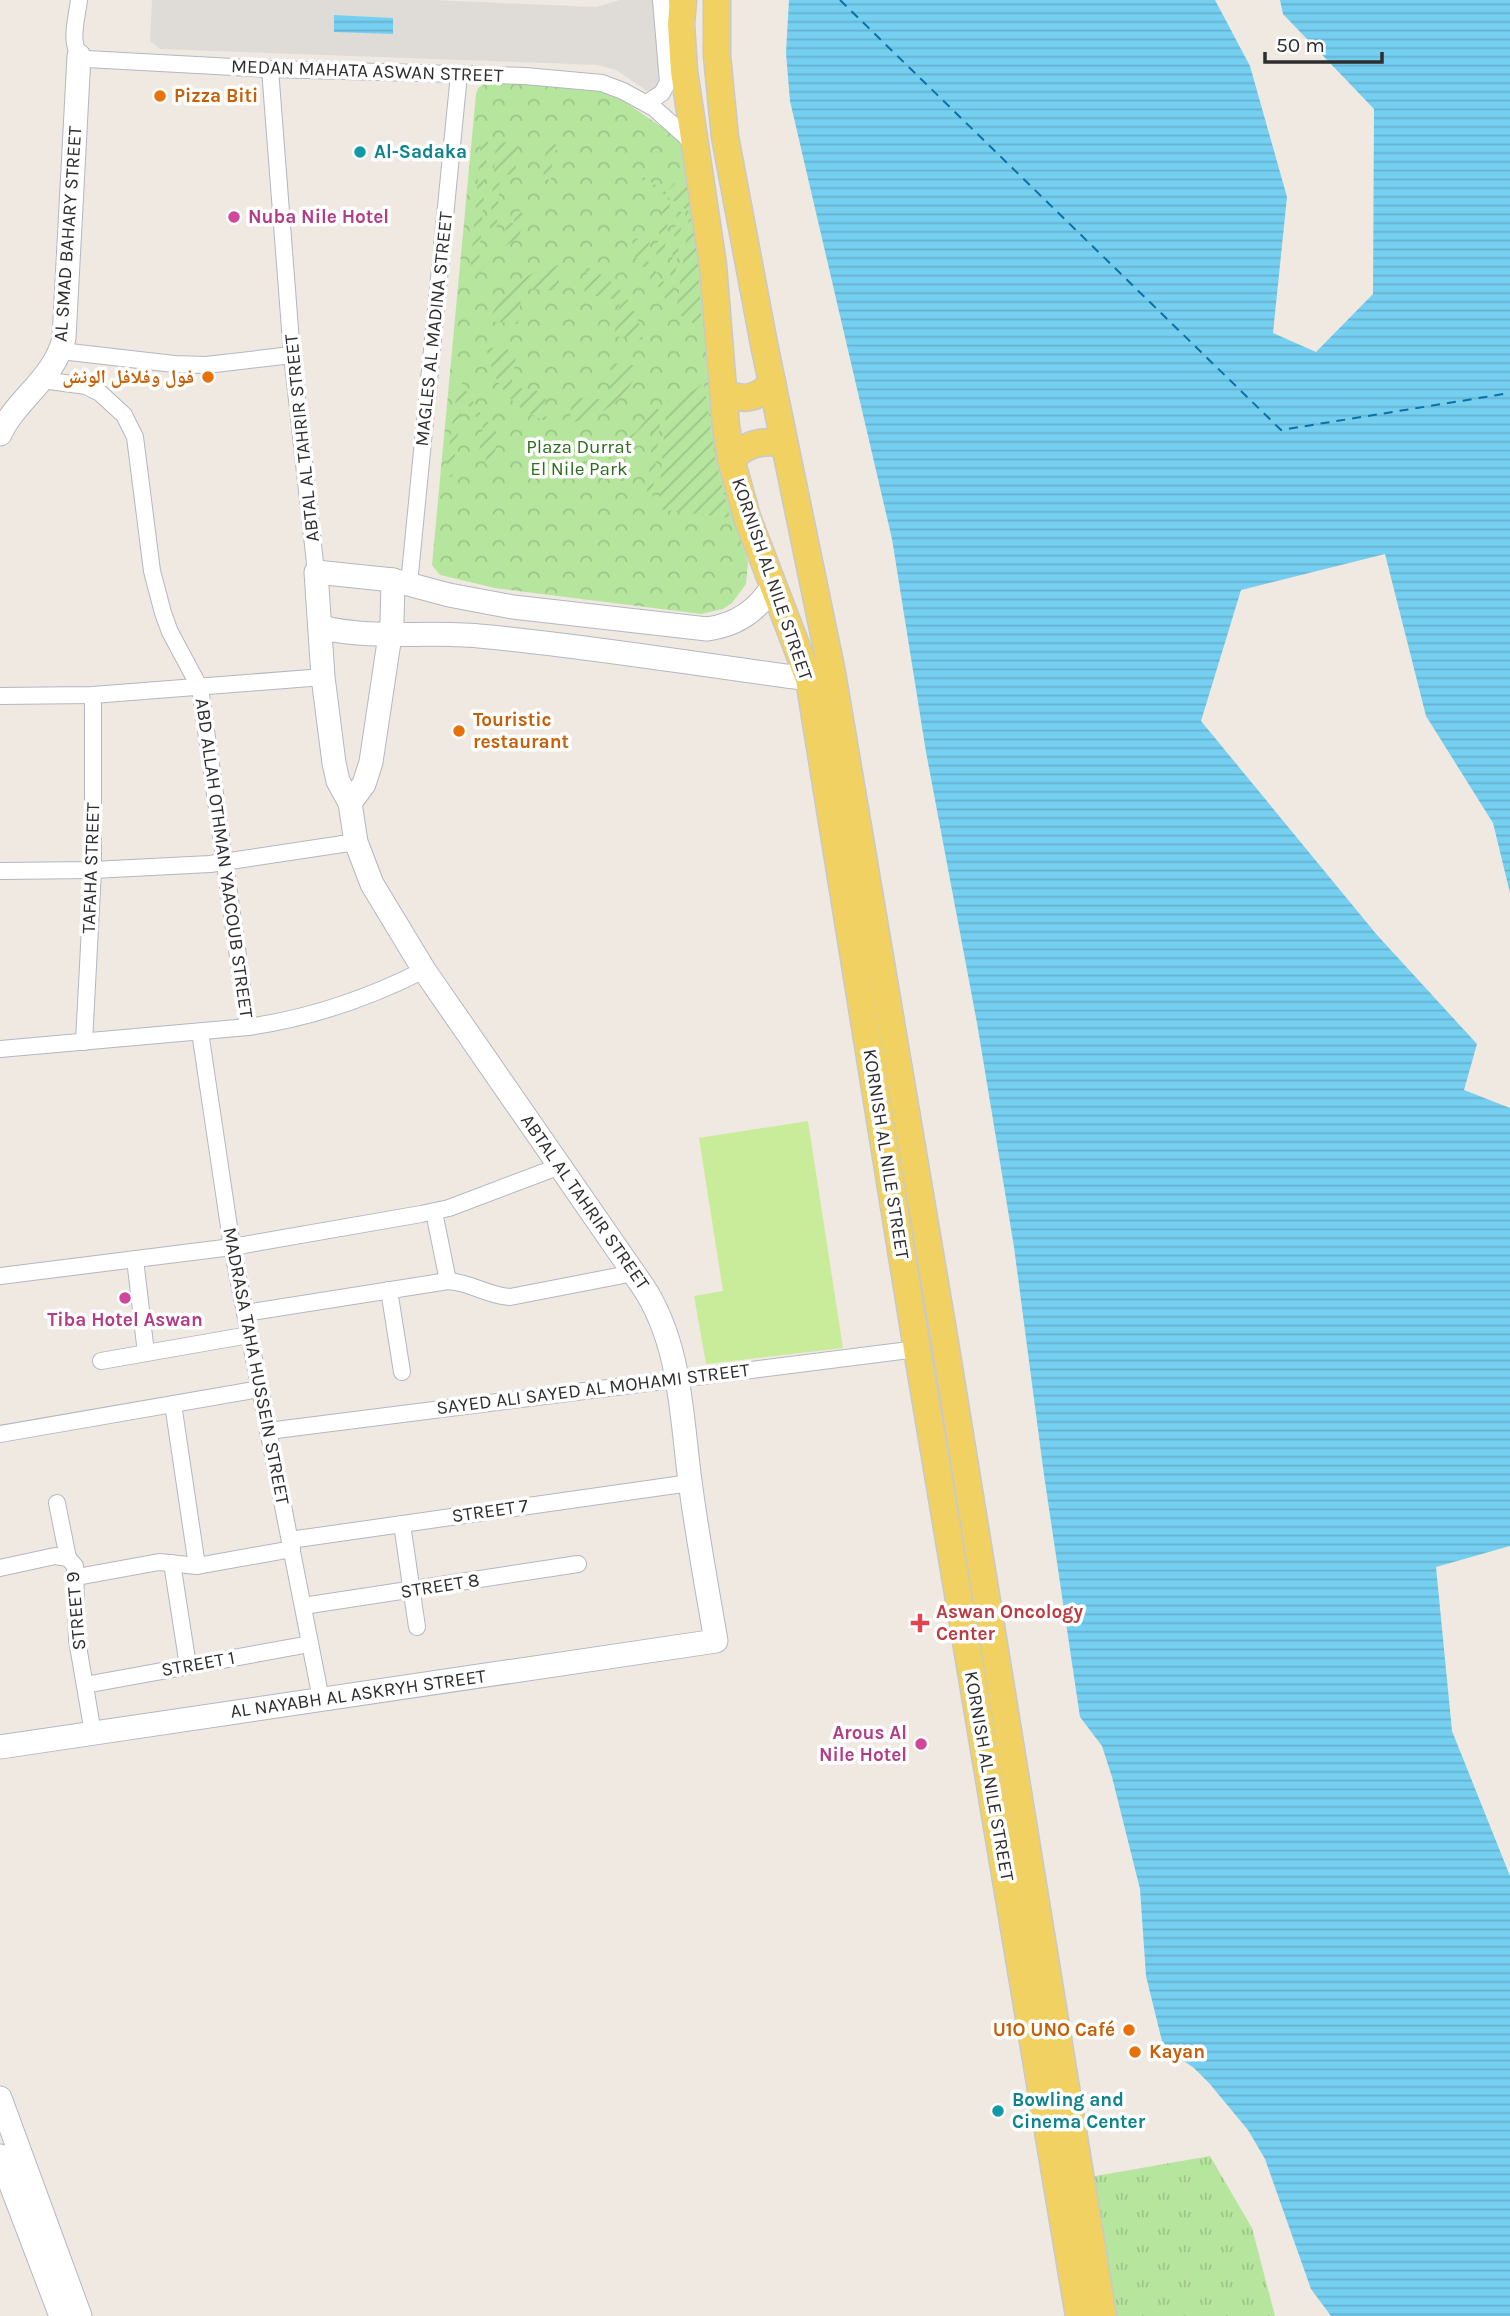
<svg xmlns="http://www.w3.org/2000/svg" width="1510" height="2316" viewBox="0 0 1510 2316" font-family="Karla,'Noto Naskh Arabic',sans-serif">
  <defs>
    <pattern id="grass-tufts" width="24" height="20" patternUnits="userSpaceOnUse" patternTransform="scale(1.75)"><rect width="24" height="20" fill="#b6e59e"/><path d="M3 7l-1-3M5 7V3M7 7l1-3M15 17l-1-3M17 17v-4M19 17l1-3" fill="none" stroke="#9dc588"/></pattern>
    <pattern id="park-crowns" width="20" height="18" patternUnits="userSpaceOnUse" patternTransform="scale(1.75)"><rect width="20" height="18" fill="#b6e59e"/><path d="M2 6a3 3 0 1 1 6 0M12 15a3 3 0 1 1 6 0" fill="none" stroke="#9dc588"/></pattern>
    <pattern id="garden-furrows" width="10" height="10" patternUnits="userSpaceOnUse" patternTransform="scale(1.75)"><rect width="10" height="10" fill="#b6e59e"/><path d="M-1 1l2-2M0 10L10 0M9 11l2-2" fill="none" stroke="#9dc588"/></pattern>
    <pattern id="water-rules" width="6" height="5" patternUnits="userSpaceOnUse" patternTransform="scale(1.75)"><rect width="6" height="5" fill="#75cff0"/><path d="M0 2.5h6" fill="none" stroke="#66b2ce"/></pattern>
  </defs>
  <rect width="100%" height="100%" fill="#efe9e1"/>
  <path fill="url(#grass-tufts)" d="M1210 2156 1252 2228 1275 2316H1088L1067 2181Z"/>
  <path fill="url(#park-crowns)" d="M488 81 593 87 619 98 675 136 683 144 703 280 707 371 716 437 730 503 748 562 746 584 732 603 723 609 701 614 495 588 440 575 432 565 476 94 478 88Z"/>
  <g fill="url(#garden-furrows)">
    <path d="M481 141 488 142 479 262 505 241 506 223H514L515 211H522L520 237 500 249 475 277 470 274Z"/>
    <path d="M496 142 518 143 515 175 500 174 496 238 489 242Z"/>
    <path d="M546 144 561 145V150H553L551 180 543 179Z"/>
    <path d="M688 172 694 215 640 178 641 175 667 193 674 183 679 186Z"/>
    <path d="M664 199 670 204 663 263 656 256Z"/>
    <path d="M677 210 683 213 672 300 669 302 666 300 652 276 631 253 633 238 650 240 647 260 669 289Z"/>
    <path d="M689 218 695 221 702 329 676 312Z"/>
    <path d="M568 264 567 269H560L558 291 522 288 518 324 489 321C504 286 530 268 568 264Z"/>
    <path d="M582 265C617 279 637 303 643 340L614 336 620 300 584 294 587 272 581 271Z"/>
    <path d="M486 347 517 351 511 387 547 392 543 416 550 417 549 422C512 410 493 384 486 347Z"/>
    <path d="M611 363 640 366C626 401 600 419 563 424L564 419H570L572 397 608 400Z"/>
    <path d="M461 382 479 412 498 434 493 466 485 464 487 453 479 452 483 427 463 398 452 477H445L458 384Z"/>
    <path d="M704 383 715 458 730 518 658 509 667 401 685 396Z"/>
    <path d="M655 409H658L661 413 652 499H646L654 423 627 445 624 481H619V467L608 466 610 448 636 432Z"/>
  </g>
  <path fill="#c9ec9a" d="M808 1121 843 1348 706 1364 694 1296 723 1291 699 1138Z"/>
  <path fill="#dfdcd8" d="M152 0H433L596 7 620 0H658L663 78 659 87 647 91 616 70 598 65 160 49 150 41Z"/>
  <g fill="url(#water-rules)">
    <path d="M789 0H1215L1250 66 1287 197 1273 333 1316 352 1373 294 1374 109 1283 14 1280 0H1510V893L1493 823 1426 716 1385 554 1241 590 1201 721 1377 935 1477 1044 1464 1090 1510 1108V1546L1436 1567 1452 1731 1510 1876V2316H1331L1311 2289 1265 2159 1248 2130 1209 2083 1194 2068 1172 2053 1162 2041 1146 1976 1140 1889 1112 1777 1102 1746 1080 1717 1044 1475 1014 1247 977 1023 926 752 892 539 790 101 786 53Z"/>
    <path d="M334 15 393 18V34L334 32Z"/>
  </g>
  <g fill="none" stroke-linecap="round" stroke-linejoin="round">
    <path stroke="#0d6fa3" stroke-width="2" stroke-dasharray="9 7" stroke-linecap="butt" d="M840 0 1281 430 1510 393"/>
    <g stroke="#b4b7c1" stroke-width="18">
      <g id="street">
        <path d="M79 0C77 18 66 52 87 59L270 69 525 76 602 83 623 91 654 108 693 143"/>
        <path d="M270 69 292 355 316 572"/>
        <path d="M647 103 662 93 668 82 661 0"/>
        <path d="M61 351 174 364 206 365 292 355"/>
        <path d="M43 380 86 386 100 393 124 415 135 437 152 571 163 613 170 632 200 688 248 1027"/>
        <path d="M409 584 459 74"/>
        <path d="M0 696 93 695 323 677"/>
        <path d="M0 871 93 870 210 864 356 842"/>
        <path d="M200 1032 232 1247 321 1699"/>
        <path d="M84 1042 93 870V695"/>
        <path d="M0 1049 248 1027C311 1018 367 999 424 970"/>
        <path d="M434 1212 448 1281"/>
        <path d="M135 1259 146 1353"/>
        <path d="M0 1276 232 1247 421 1214 449 1208 560 1166"/>
        <path d="M389 1290 402 1372"/>
        <path d="M245 1313 448 1281C470 1282 488 1296 510 1297L634 1273"/>
        <path d="M101 1361 249 1335"/>
        <path d="M173 1404 197 1566"/>
        <path d="M268 1431 917 1349"/>
        <path d="M0 1434 260 1389"/>
        <path d="M57 1503 68 1558"/>
        <path d="M402 1524 417 1627"/>
        <path d="M290 1540 690 1483"/>
        <path d="M172 1563 188 1666"/>
        <path d="M0 1568 55 1556 68 1558 75 1566 77 1640 93 1733"/>
        <path d="M77 1577 159 1562 197 1566 292 1549"/>
        <path d="M303 1606 578 1564"/>
        <path d="M85 1685 310 1644"/>
      </g>
    </g>
    <g stroke="#b4b7c1" stroke-width="25">
      <g id="secondary">
        <path d="M0 434C17 398 55 378 64 338L79 56"/>
        <path d="M320 627C372 640 426 631 479 636 589 646 699 665 809 679"/>
        <path d="M350 803 364 784 371 762 392 622 393 580"/>
        <path d="M0 1747 716 1641C707 1588 697 1535 690 1481 681 1414 681 1343 642 1285L424 970 372 884 356 842 350 803 338 781 334 763 323 677 316 572 393 580 449 595 513 607 707 629C736 625 758 611 773 585"/>
        <path d="M0 2098 80 2316"/>
        <path d="M0 2156 61 2316"/>
      </g>
    </g>
    <g stroke="#c9c9c9" stroke-width="29">
      <g id="primary">
        <path d="M683 0 681 24 684 71 713 265 726 426 731 459 747 517 809 679 917 1349 1079 2316"/>
        <path d="M717 0V56L725 137 764 344 832 673 945 1343 1103 2316"/>
        <path d="M724 392C742 402 759 399 772 382"/>
        <path d="M731 459C746 444 763 439 784 444"/>
      </g>
    </g>
    <use href="#street" stroke="#fff" stroke-width="16"/>
    <use href="#secondary" stroke="#fff" stroke-width="23"/>
    <use href="#primary" stroke="#f2d163" stroke-width="26"/>
  </g>
  <g fill="#e8710a" stroke="#fff" stroke-width="2.5">
    <circle cx="160" cy="96" r="7"/>
    <circle cx="208" cy="377" r="7"/>
    <circle cx="459" cy="731" r="7"/>
    <circle cx="1129" cy="2030" r="7"/>
    <circle cx="1135" cy="2052" r="7"/>
  </g>
  <g fill="#0f9aa8" stroke="#fff" stroke-width="2.5">
    <circle cx="360" cy="152" r="7"/>
    <circle cx="998" cy="2111" r="7"/>
  </g>
  <g fill="#d1479c" stroke="#fff" stroke-width="2.5">
    <circle cx="234" cy="217" r="7"/>
    <circle cx="125" cy="1298" r="7"/>
    <circle cx="921" cy="1744" r="7"/>
  </g>
  <path fill="#e0444e" stroke="#fff" stroke-width="2.5" d="M916.5 1612.5h7v7h7v7h-7v7h-7v-7h-7v-7h7z"/>
  <g text-anchor="middle" dominant-baseline="central" stroke-width="7" stroke-linejoin="round" paint-order="stroke">
    <g font-size="19" fill="#2e2e2e" stroke="#fff">
      <text transform="translate(367 71) rotate(2)">MEDAN MAHATA ASWAN STREET</text>
      <text transform="translate(68 234) rotate(-86)">AL SMAD BAHARY STREET</text>
      <text transform="translate(434 329) rotate(-84)">MAGLES AL MADINA STREET</text>
      <text transform="translate(302 438) rotate(-96)">ABTAL AL TAHRIR STREET</text>
      <text transform="translate(772 579) rotate(71)">KORNISH AL NILE STREET</text>
      <text transform="translate(224 858) rotate(82)">ABD ALLAH OTHMAN YAACOUB STREET</text>
      <text transform="translate(91 868) rotate(-88)">TAFAHA STREET</text>
      <text transform="translate(886 1154) rotate(81)">KORNISH AL NILE STREET</text>
      <text transform="translate(585 1202) rotate(55)">ABTAL AL TAHRIR STREET</text>
      <text transform="translate(256 1366) rotate(79)">MADRASA TAHA HUSSEIN STREET</text>
      <text transform="translate(593 1389) rotate(-7)">SAYED ALI SAYED AL MOHAMI STREET</text>
      <text transform="translate(490 1511) rotate(-8)">STREET 7</text>
      <text transform="translate(440 1586) rotate(-9)">STREET 8</text>
      <text transform="translate(76 1611) rotate(-95)">STREET 9</text>
      <text transform="translate(198 1664) rotate(-10)">STREET 1</text>
      <text transform="translate(358 1694) rotate(-8)">AL NAYABH AL ASKRYH STREET</text>
      <text transform="translate(989 1776) rotate(80)">KORNISH AL NILE STREET</text>
    </g>
    <g font-size="19" font-weight="bold" fill="#c56008" stroke="#fff" text-anchor="start">
      <text x="174" y="96">Pizza Biti</text>
      <text x="194" y="377" text-anchor="end">فول وفلافل الونش</text>
      <text x="473" y="720">Touristic<tspan x="473" dy="22">restaurant</tspan></text>
      <text x="1115" y="2030" text-anchor="end">U1O UNO Café</text>
      <text x="1149" y="2052">Kayan</text>
    </g>
    <g font-size="19" font-weight="bold" fill="#0d838f" stroke="#fff" text-anchor="start">
      <text x="374" y="152">Al-Sadaka</text>
      <text x="1012" y="2100">Bowling and<tspan x="1012" dy="22">Cinema Center</tspan></text>
    </g>
    <g font-size="19" font-weight="bold" fill="#b23c85" stroke="#fff" text-anchor="start">
      <text x="248" y="217">Nuba Nile Hotel</text>
      <text x="125" y="1320" text-anchor="middle">Tiba Hotel Aswan</text>
      <text x="907" y="1733" text-anchor="end">Arous Al<tspan x="907" dy="22">Nile Hotel</tspan></text>
    </g>
    <g font-size="19" fill="#2c6e1b" stroke="#fff">
      <text x="579" y="447">Plaza Durrat<tspan x="579" dy="22">El Nile Park</tspan></text>
    </g>
    <g font-size="19" font-weight="bold" fill="#be3a42" stroke="#fff" text-anchor="start">
      <text x="936" y="1612">Aswan Oncology<tspan x="936" dy="22">Center</tspan></text>
    </g>
  </g>
  <path d="M1265 52v10h117v-10" fill="none" stroke="#2e2e2e" stroke-width="3.5"/>
  <text x="1276" y="52" font-size="21" fill="#2e2e2e" stroke="#ffffff" stroke-width="5" paint-order="stroke">50 m</text>
</svg>
